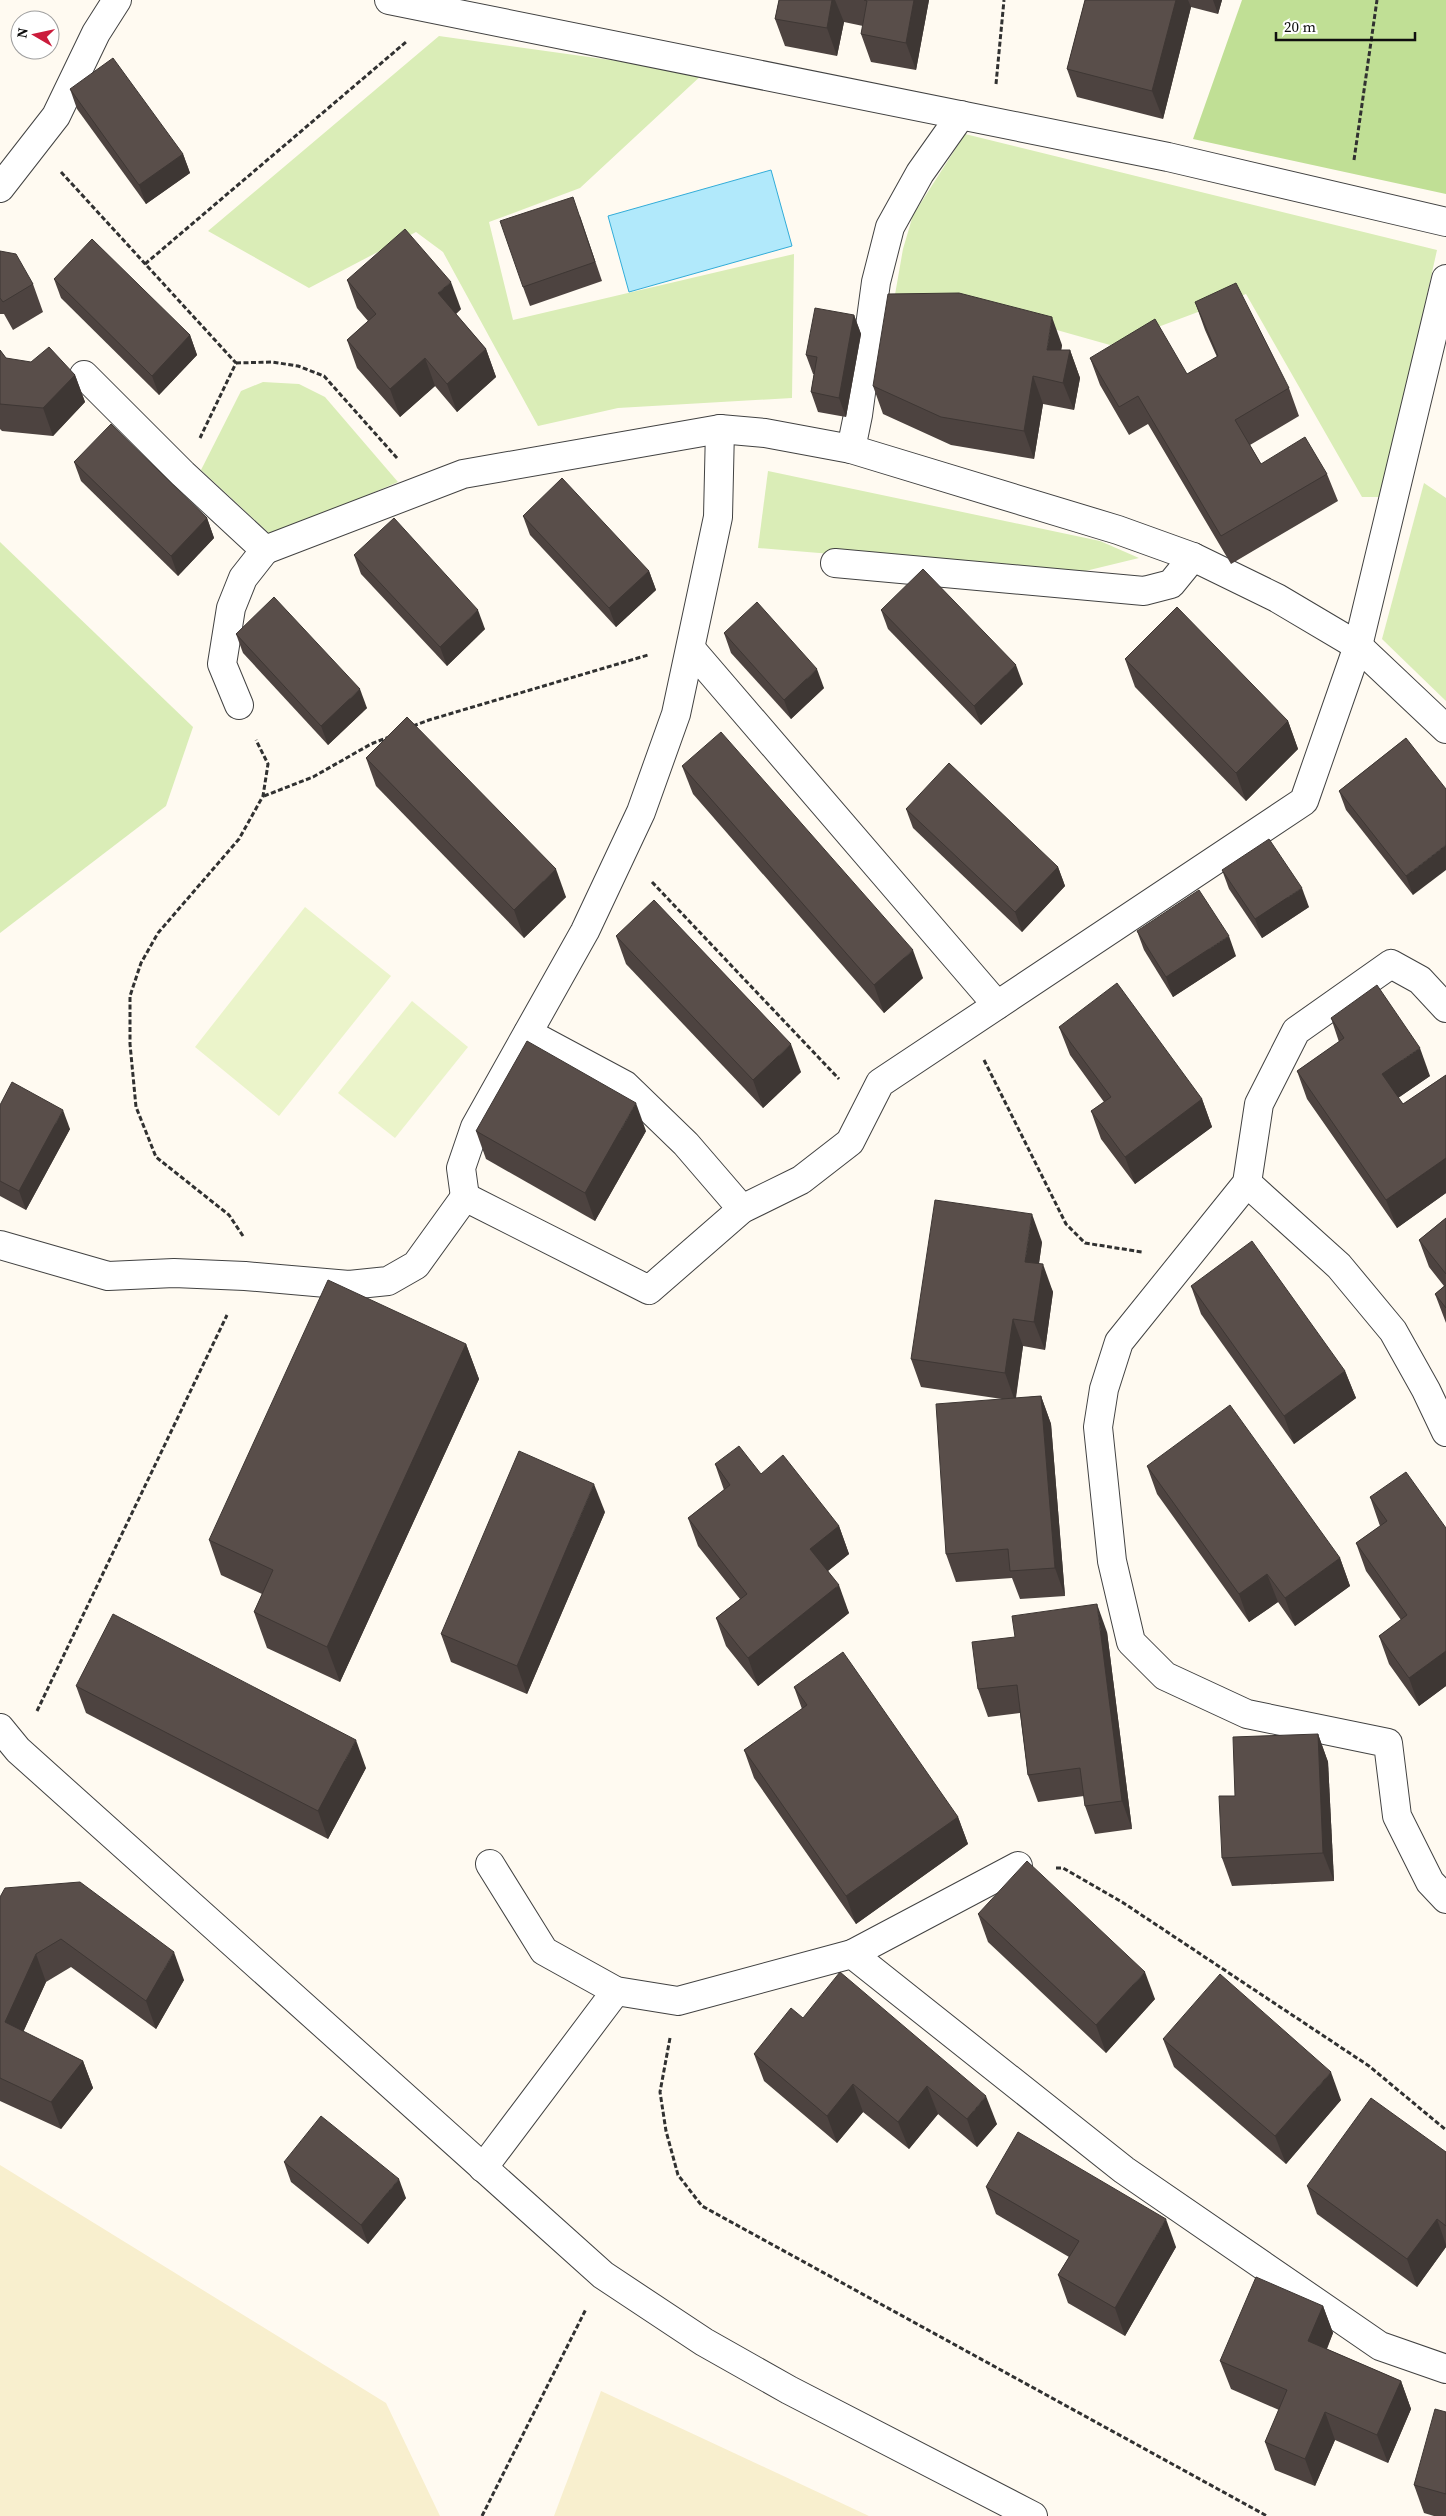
<svg xmlns="http://www.w3.org/2000/svg" width="1446" height="2516" viewBox="0 0 1446 2516" font-family="'Source Serif 4',serif">
  <rect width="100%" height="100%" fill="#fffaf1"/>
  <g fill="#f8efce">
    <path d="M0 2165 386 2403 440 2516H0Z"/>
    <path d="M601 2391 869 2516H554Z"/>
  </g>
  <g fill="#daedb7">
    <path d="M439 36 704 73 580 188 489 222 513 320 794 254 792 398 618 408 538 426 443 252 416 232 309 288 208 231Z"/>
    <path d="M965 134 1437 250 1382 497H1362L1246 294 1110 345 1000 314 893 306 903 249 913 215Z"/>
    <path d="M263 382 299 384 325 397 398 482 272 536 201 470 241 391Z"/>
    <path d="M768 471 1100 541 1139 558 1073 574 758 548Z"/>
    <path d="M1424 483 1446 498V701L1382 639Z"/>
    <path d="M0 542 193 727 166 806 0 933Z"/>
  </g>
  <path fill="#c0df95" d="M1242 0H1446V194L1193 139Z"/>
  <g fill="#ebf4ca">
    <path d="M305 907 391 976 279 1116 195 1047Z"/>
    <path d="M412 1001 468 1047 395 1138 338 1093Z"/>
  </g>
  <path fill="#b1e9fb" stroke="#32acd8" d="M771 170 792 246 629 292 608 216Z"/>
  <g fill="none" stroke-linecap="round" stroke-linejoin="round">
    <g stroke="#424242" stroke-width="30">
      <g id="minor">
        <path d="M389 0 1168 157 1446 222"/>
        <path d="M0 188 56 116 96 33 117 0"/>
        <path d="M84 375 183 474 265 550 463 474 720 429 765 433 851 449 1118 530 1193 557 1277 598 1358 646 1446 729"/>
        <path d="M851 449 858 415 876 282 890 227 920 173 961 115"/>
        <path d="M835 563 1144 591 1171 584 1193 557"/>
        <path d="M691 649 997 1005"/>
        <path d="M239 705 222 664 231 608 243 578 265 550"/>
        <path d="M1446 1008 1420 980 1391 964 1296 1031 1259 1104 1247 1183 1119 1342 1104 1389 1098 1427 1112 1561 1131 1642 1165 1676 1247 1714 1388 1743 1397 1816 1430 1882 1446 1899"/>
        <path d="M528 1033 625 1085 686 1144 742 1209"/>
        <path d="M1247 1183 1339 1266 1393 1331 1426 1390 1446 1432"/>
        <path d="M465 1197 461 1168 475 1127 585 931 641 812 676 714 718 517 720 429"/>
        <path d="M0 1245 108 1276 174 1273 245 1276 349 1285 388 1281 416 1265 465 1197 649 1290 742 1209 801 1180 850 1142 880 1083 1304 801 1358 646 1446 279"/>
        <path d="M0 1728 18 1750 603 2275 704 2342 789 2390 1033 2516"/>
        <path d="M490 1864 544 1951 616 1991 678 2001 852 1954 1124 2170 1380 2346 1446 2369"/>
        <path d="M852 1954 1018 1866"/>
        <path d="M483 2168 616 1991"/>
      </g>
    </g>
    <g stroke="#313131" stroke-width="3" stroke-dasharray="5 2.5" stroke-linecap="butt">
      <path d="M996 84 1004 0"/>
      <path d="M1354 160 1377 0"/>
      <path d="M61 172 236 363 200 438"/>
      <path d="M145 264 406 42"/>
      <path d="M236 363 272 362 298 366 324 376 397 458"/>
      <path d="M413 726 429 720 648 655"/>
      <path d="M264 796 313 777 371 744 389 737"/>
      <path d="M652 882 839 1079"/>
      <path d="M984 1060 1066 1224 1085 1243 1142 1252"/>
      <path d="M243 1236 229 1215 156 1157 136 1107 130 1044V996L141 963 158 933 239 839 263 796 268 764 256 740"/>
      <path d="M37 1711 227 1315"/>
      <path d="M1056 1868H1063L1122 1902 1369 2066 1446 2130"/>
      <path d="M670 2038 660 2092 666 2131 678 2175 702 2206 1267 2516"/>
      <path d="M482 2516 586 2309"/>
    </g>
    <use href="#minor" stroke="#fff" stroke-width="28"/>
  </g>
  <g fill="#4d4340">
    <path d="M779 0H929L916 70 871 62 861 34 863 26 844 22 837 56 785 46 775 19Z"/>
    <path d="M1085 0H1222L1218 14 1191 7 1163 119 1077 97 1067 69Z"/>
    <path d="M70 89 183 154 190 173 146 204 77 109Z"/>
    <path d="M580 216 602 281 530 306 523 287Z"/>
    <path d="M0 251 33 284 43 312 13 330 4 314H0Z"/>
    <path d="M54 279 190 335 197 355 159 395 61 298Z"/>
    <path d="M347 280 461 309 456 314 486 349 496 377 457 412 435 386 400 417 357 368 347 340 368 321 357 308Z"/>
    <path d="M1195 302 1289 388 1299 416 1250 445 1261 464 1327 474 1338 501 1231 564 1148 424 1129 435 1100 385 1090 358 1187 374 1217 357 1205 330Z"/>
    <path d="M854 315 861 334 846 417 818 412 811 392 814 374H813L806 355Z"/>
    <path d="M1062 345 1061 350H1070L1080 378 1074 410 1043 404 1034 459 951 445 883 414 873 386Z"/>
    <path d="M0 350 6 358 75 375 85 402 53 436 2 431 0 429Z"/>
    <path d="M74 462 207 518 214 538 178 576 81 481Z"/>
    <path d="M523 516 649 571 656 590 616 627 530 535Z"/>
    <path d="M354 555 485 629 447 666 361 574Z"/>
    <path d="M881 610 1023 684 981 725 888 629Z"/>
    <path d="M724 633 824 688 791 719 731 653Z"/>
    <path d="M236 634 367 708 328 745 243 653Z"/>
    <path d="M1125 659 1288 721 1298 749 1246 801 1135 687Z"/>
    <path d="M1406 738 1413 895 1346 810 1339 791Z"/>
    <path d="M366 758 566 897 524 938 376 786Z"/>
    <path d="M682 766 923 978 884 1013 693 794Z"/>
    <path d="M906 809 1058 867 1065 886 1022 932 913 828Z"/>
    <path d="M1222 870 1309 907 1262 938 1229 889Z"/>
    <path d="M1137 931 1236 956 1173 997 1144 950Z"/>
    <path d="M616 936 801 1072 763 1108 626 964Z"/>
    <path d="M1331 1018 1430 1076 1398 1098 1403 1104 1446 1075V1193L1397 1228 1307 1099 1297 1071 1339 1042Z"/>
    <path d="M1059 1027 1202 1099 1212 1127 1135 1184 1101 1139 1091 1111 1104 1102 1070 1055Z"/>
    <path d="M0 1105 70 1129 26 1210 0 1196Z"/>
    <path d="M476 1131H646L595 1221 486 1159Z"/>
    <path d="M1446 1218V1323L1435 1294 1444 1286 1429 1267 1419 1240Z"/>
    <path d="M1042 1242 1039 1264 1053 1292 1045 1350 1023 1346 1016 1398 1041 1396 1051 1424 1065 1596 1020 1599 1012 1578 956 1582 946 1554 1002 1399 921 1387 911 1359Z"/>
    <path d="M1191 1286 1345 1371 1356 1398 1294 1444 1201 1314Z"/>
    <path d="M466 1344 479 1379 340 1682 267 1648 254 1612 262 1594 221 1575 209 1540Z"/>
    <path d="M715 1464 761 1474 839 1526 849 1554 828 1571 849 1613 758 1686 726 1646 716 1618 740 1599 698 1546 688 1518 724 1490Z"/>
    <path d="M1147 1466 1340 1558 1350 1586 1295 1626 1278 1602 1249 1622 1157 1494Z"/>
    <path d="M1370 1497 1446 1528V1686L1419 1706 1389 1664 1379 1636 1401 1620 1366 1571 1356 1543 1380 1526Z"/>
    <path d="M605 1512 527 1694 451 1662 441 1634Z"/>
    <path d="M1107 1632 1132 1829 1095 1834 1085 1806 1084 1796 1038 1802 1028 1775 1020 1713 988 1717 978 1689 1015 1637Z"/>
    <path d="M76 1686 366 1768 328 1839 86 1713Z"/>
    <path d="M794 1687 958 1817 968 1844 856 1924 754 1778 744 1750 802 1709Z"/>
    <path d="M1318 1734 1328 1762 1334 1881 1232 1886 1222 1858 1235 1796Z"/>
    <path d="M0 1897 184 1980 156 2029 71 1967 46 1982 23 2032 83 2061 93 2088 61 2129 0 2101Z"/>
    <path d="M978 1914 1155 1999 1106 2053 988 1942Z"/>
    <path d="M803 2018 997 2124 977 2147 938 2114 909 2149 863 2112 837 2143 764 2081 754 2054Z"/>
    <path d="M1163 2039 1341 2100 1286 2164 1174 2067Z"/>
    <path d="M1446 2152V2247L1417 2287 1317 2214 1307 2186Z"/>
    <path d="M284 2162 406 2198 368 2244 291 2182Z"/>
    <path d="M986 2187 1176 2247 1125 2336 1068 2303 1058 2275 1069 2257 996 2214Z"/>
    <path d="M1323 2306 1333 2333 1327 2349 1401 2381 1411 2409 1388 2463 1335 2440 1315 2486 1275 2470 1265 2442 1279 2410 1231 2389 1220 2361Z"/>
    <path d="M1446 2412V2516H1434L1424 2513 1414 2485Z"/>
  </g>
  <g fill="#3e3734">
    <path d="M832 0H835L844 22 837 56 827 28Z"/>
    <path d="M914 0H929L916 70 906 43Z"/>
    <path d="M1176 0H1188L1191 7 1163 119 1152 91Z"/>
    <path d="M1213 0H1222L1218 14Z"/>
    <path d="M183 154 190 173 146 204 139 185Z"/>
    <path d="M451 282 461 309 448 321 438 293Z"/>
    <path d="M854 315 861 334 846 417 839 398Z"/>
    <path d="M1052 317 1062 345 1057 378 1047 350Z"/>
    <path d="M190 335 197 355 159 395 152 376Z"/>
    <path d="M486 349 496 377 457 412 447 384Z"/>
    <path d="M1070 350 1080 378 1074 410 1063 383Z"/>
    <path d="M425 358 435 386 400 417 390 389Z"/>
    <path d="M75 375 85 402 53 436 43 408Z"/>
    <path d="M1033 376 1043 404 1034 459 1024 431Z"/>
    <path d="M207 518 214 538 178 576 171 556Z"/>
    <path d="M649 571 656 590 616 627 609 608Z"/>
    <path d="M478 610 485 629 447 666 440 647Z"/>
    <path d="M1016 665 1023 684 981 725 974 706Z"/>
    <path d="M817 669 824 688 791 719 784 700Z"/>
    <path d="M360 689 367 708 328 745 321 726Z"/>
    <path d="M1288 721 1298 749 1246 801 1236 773Z"/>
    <path d="M1446 845V870L1413 895 1406 876Z"/>
    <path d="M1058 867 1065 886 1022 932 1015 912Z"/>
    <path d="M556 869 566 897 524 938 514 910Z"/>
    <path d="M1302 888 1309 907 1262 938 1255 919Z"/>
    <path d="M1229 936 1236 956 1173 997 1166 977Z"/>
    <path d="M913 950 923 978 884 1013 874 985Z"/>
    <path d="M791 1044 801 1072 763 1108 753 1080Z"/>
    <path d="M1420 1048 1430 1076 1392 1102 1382 1074Z"/>
    <path d="M1202 1099 1212 1127 1135 1184 1125 1157Z"/>
    <path d="M636 1103 646 1131 595 1221 585 1193Z"/>
    <path d="M63 1110 70 1129 26 1210 19 1191Z"/>
    <path d="M1446 1158V1193L1397 1228 1386 1200Z"/>
    <path d="M1032 1214 1042 1242 1035 1290 1025 1262Z"/>
    <path d="M1043 1264 1053 1292 1045 1350 1034 1322Z"/>
    <path d="M1013 1319 1023 1346 1015 1401 1005 1373Z"/>
    <path d="M466 1344 479 1379 340 1682 327 1647Z"/>
    <path d="M1345 1371 1356 1398 1294 1444 1284 1416Z"/>
    <path d="M1041 1396 1051 1424 1065 1596 1055 1568Z"/>
    <path d="M594 1484 605 1512 527 1694 517 1666Z"/>
    <path d="M839 1526 849 1554 820 1577 810 1549Z"/>
    <path d="M1340 1558 1350 1586 1295 1626 1285 1598Z"/>
    <path d="M1267 1574 1278 1602 1249 1622 1239 1594Z"/>
    <path d="M839 1585 849 1613 758 1686 748 1658Z"/>
    <path d="M1097 1604 1107 1632 1132 1829 1122 1801Z"/>
    <path d="M1446 1651V1686L1419 1706 1409 1678Z"/>
    <path d="M1318 1734 1328 1762 1334 1881 1323 1853Z"/>
    <path d="M356 1740 366 1768 328 1839 318 1811Z"/>
    <path d="M958 1817 968 1844 856 1924 846 1896Z"/>
    <path d="M174 1952 184 1980 156 2029 146 2001Z"/>
    <path d="M36 1954 46 1982 15 2050 5 2022Z"/>
    <path d="M1145 1972 1155 1999 1106 2053 1096 2025Z"/>
    <path d="M83 2061 93 2088 61 2129 51 2102Z"/>
    <path d="M1331 2072 1341 2100 1286 2164 1275 2136Z"/>
    <path d="M853 2084 863 2112 837 2143 827 2116Z"/>
    <path d="M927 2086 938 2114 909 2149 898 2122Z"/>
    <path d="M986 2096 997 2124 977 2147 967 2119Z"/>
    <path d="M399 2179 406 2198 368 2244 361 2225Z"/>
    <path d="M1166 2219 1176 2247 1125 2336 1115 2308Z"/>
    <path d="M1437 2219 1446 2245V2247L1417 2287 1407 2259Z"/>
    <path d="M1323 2306 1333 2333 1318 2369 1308 2341Z"/>
    <path d="M1401 2381 1411 2409 1388 2463 1377 2435Z"/>
    <path d="M1325 2412 1335 2440 1315 2486 1305 2459Z"/>
  </g>
  <g fill="#594e4a" stroke="#3e3734">
    <path d="M779 0H832L827 28 775 19Z"/>
    <path d="M864 0H914L906 43 861 34 867 1Z"/>
    <path d="M1085 0H1176L1152 91 1067 69Z"/>
    <path d="M113 58 183 154 139 185 70 89Z"/>
    <path d="M573 197 595 262 523 287 500 221Z"/>
    <path d="M405 229 451 282 438 293 486 349 447 384 425 358 390 389 347 340 376 314 347 280Z"/>
    <path d="M92 239 190 335 152 376 54 279Z"/>
    <path d="M0 251 16 254 33 284 3 302 0 298Z"/>
    <path d="M1236 283 1289 388 1235 420 1261 464 1305 437 1327 474 1221 536 1138 396 1119 407 1090 358 1155 319 1187 374 1218 356 1195 302Z"/>
    <path d="M959 293 1052 317 1047 350H1070L1063 383 1033 376 1024 431 941 417 873 386 888 294Z"/>
    <path d="M815 308 854 315 839 398 811 392 817 357 806 355Z"/>
    <path d="M49 347 75 375 43 408 0 404V350L6 358 31 362Z"/>
    <path d="M111 424 207 518 171 556 74 462Z"/>
    <path d="M562 478 649 571 609 608 523 516Z"/>
    <path d="M394 518 478 610 440 647 354 555Z"/>
    <path d="M923 569 1016 665 974 706 881 610Z"/>
    <path d="M274 597 360 689 321 726 236 634Z"/>
    <path d="M757 602 817 669 784 700 724 633Z"/>
    <path d="M1177 607 1288 721 1236 773 1125 659Z"/>
    <path d="M407 717 556 869 514 910 366 758Z"/>
    <path d="M721 732 913 950 874 985 682 766Z"/>
    <path d="M1406 738 1446 789V845L1406 876 1339 791Z"/>
    <path d="M949 763 1058 867 1015 912 906 809Z"/>
    <path d="M1269 839 1302 888 1255 919 1222 870Z"/>
    <path d="M1199 890 1229 936 1166 977 1137 931Z"/>
    <path d="M654 900 791 1044 753 1080 616 936Z"/>
    <path d="M1117 983 1202 1099 1125 1157 1091 1111 1111 1097 1059 1027Z"/>
    <path d="M1377 985 1420 1048 1382 1074 1403 1104 1446 1075V1158L1386 1200 1297 1071 1344 1038 1331 1018Z"/>
    <path d="M527 1041 636 1103 585 1193 476 1131Z"/>
    <path d="M12 1082 63 1110 19 1191 0 1181V1105Z"/>
    <path d="M935 1200 1032 1214 1025 1262 1043 1264 1034 1322 1013 1319 1005 1373 911 1359Z"/>
    <path d="M1446 1218V1274L1419 1240Z"/>
    <path d="M1252 1241 1345 1371 1284 1416 1191 1286Z"/>
    <path d="M328 1280 466 1344 327 1647 254 1612 273 1570 209 1540Z"/>
    <path d="M1446 1285V1308L1435 1294Z"/>
    <path d="M1041 1396 1055 1568 1010 1571 1008 1549 946 1554 936 1404Z"/>
    <path d="M1230 1405 1340 1558 1285 1598 1267 1574 1239 1594 1147 1466Z"/>
    <path d="M739 1446 761 1474 783 1455 839 1526 810 1549 839 1585 748 1658 716 1618 747 1594 688 1518 730 1485 715 1464Z"/>
    <path d="M519 1451 594 1484 517 1666 441 1634Z"/>
    <path d="M1406 1472 1446 1528V1651L1409 1678 1379 1636 1407 1615 1356 1543 1387 1521 1370 1497Z"/>
    <path d="M1097 1604 1122 1801 1085 1806 1080 1768 1028 1775 1017 1685 978 1689 972 1642 1015 1637 1012 1616Z"/>
    <path d="M113 1614 356 1740 318 1811 76 1686Z"/>
    <path d="M843 1652 958 1817 846 1896 744 1750 807 1705 794 1687Z"/>
    <path d="M1318 1734 1323 1853 1222 1858 1219 1796H1235L1233 1737Z"/>
    <path d="M1027 1861 1145 1972 1096 2025 978 1914Z"/>
    <path d="M80 1882 174 1952 146 2001 61 1939 36 1954 5 2022 83 2061 51 2102 0 2078V1897L5 1888Z"/>
    <path d="M840 1972 986 2096 967 2119 927 2086 898 2122 853 2084 827 2116 754 2054 791 2008 803 2018Z"/>
    <path d="M1220 1974 1331 2072 1275 2136 1163 2039Z"/>
    <path d="M1371 2098 1446 2152V2226L1437 2219 1407 2259 1307 2186Z"/>
    <path d="M321 2116 399 2179 361 2225 284 2162Z"/>
    <path d="M1018 2132 1166 2219 1115 2308 1058 2275 1079 2241 986 2187Z"/>
    <path d="M1256 2277 1323 2306 1308 2341 1401 2381 1377 2435 1325 2412 1305 2459 1265 2442 1287 2390 1220 2361Z"/>
    <path d="M1435 2409 1446 2412V2494L1414 2485Z"/>
  </g>
  <g transform="translate(35 35) rotate(279)"><circle r="24" fill="#ffffff" stroke="#9f9f9f"/>
  <path d="M0-4L9 19L0 12L-9 19Z" fill="#cb1b3b"/>
  <text y="-8" font-size="14" font-weight="bold" text-anchor="middle" fill="#0f0f0f">N</text>
  </g>
  <path d="M1276 32v8h139v-8" fill="none" stroke="#0f0f0f" stroke-width="2.5"/>
  <text x="1284" y="32" font-size="15" fill="#0f0f0f" stroke="#ffffff" stroke-width="4" paint-order="stroke">20 m</text>
</svg>
